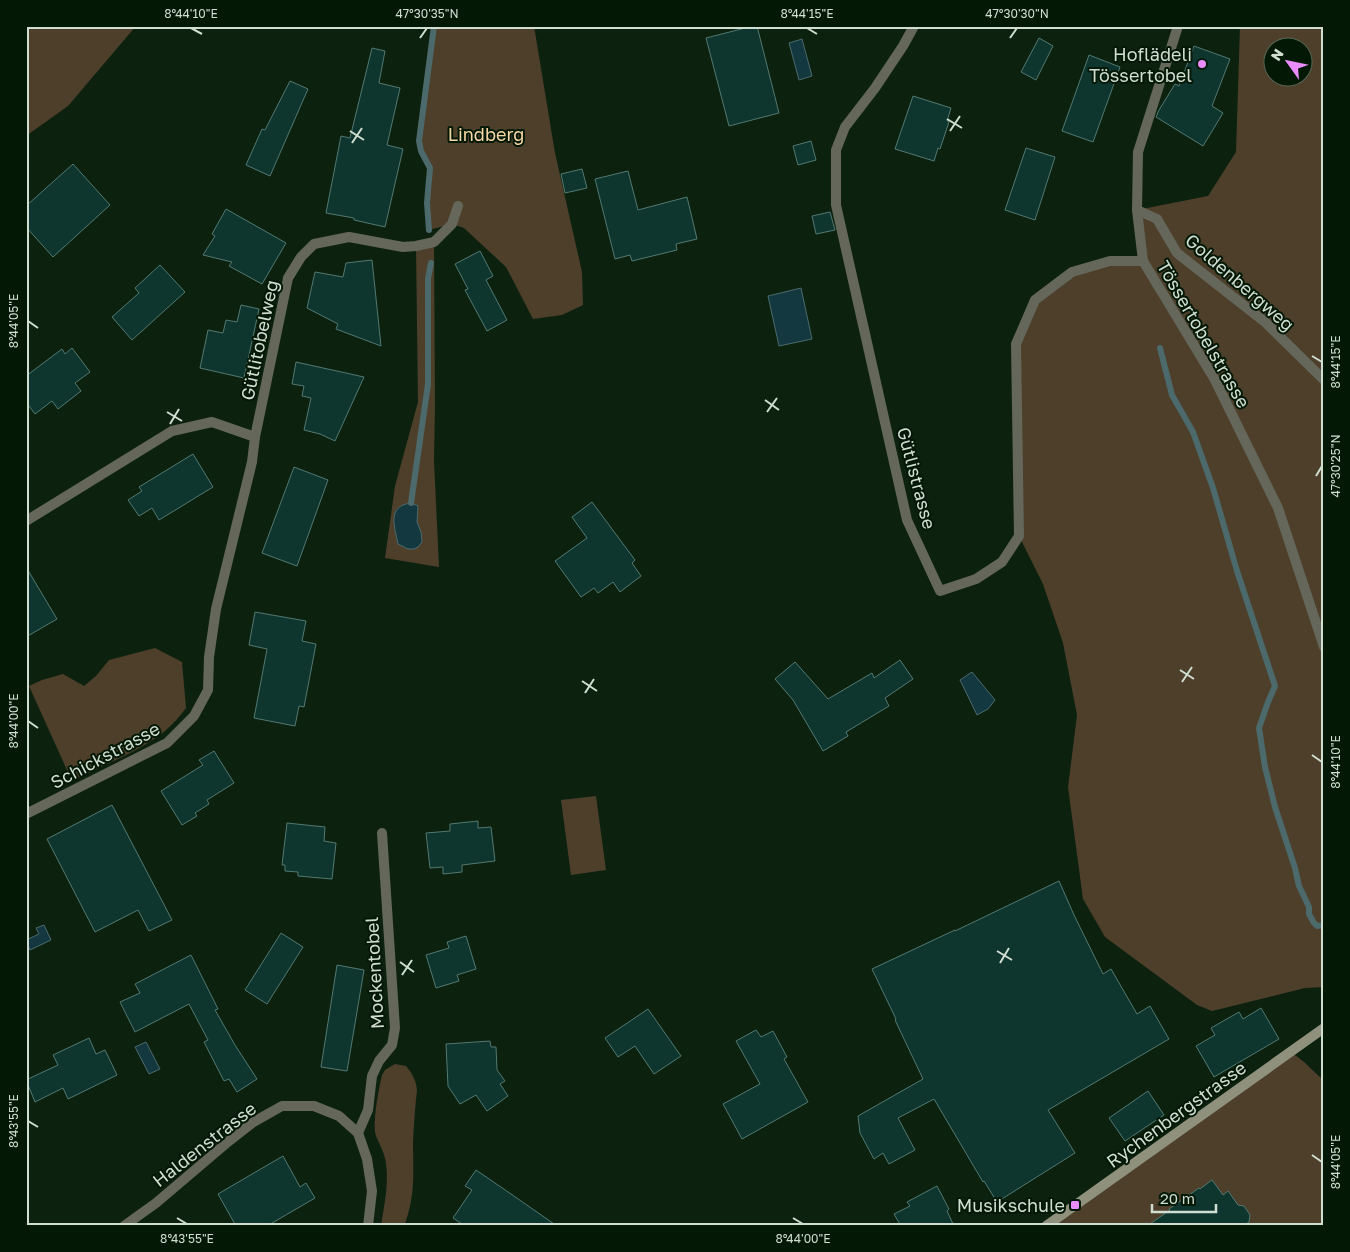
<svg xmlns="http://www.w3.org/2000/svg" width="1350" height="1252" viewBox="0 0 1350 1252" font-family="'Golos Text',sans-serif">
  <rect width="100%" height="100%" fill="#0c220f"/>
  <g fill="#4d3f2a" fill-rule="evenodd">
    <path d="M26 26H136L68 106 26 136Z"/>
    <path d="M434 26H534L555 153 582 272 583 305 562 315 533 319 506 267 464 228 452 224 429 230 427 203 430 168 421 151 419 141Z"/>
    <path d="M1240 26H1324V987L1305 988 1212 1011 1197 1005 1105 937 1083 899 1068 787 1077 715 1063 643 1043 584 1019 536 1016 344 1035 300 1072 272 1142 260 1137 210 1208 196 1236 152ZM1272 48H1302V78H1272Z"/>
    <path d="M434 242 435 404 434 461 439 567 385 558 395 486 418 402 416 246Z"/>
    <path d="M155 648 182 662 186 708C180 716 173 724 165 731 141 751 101 766 72 781L29 686 42 680 63 674 84 686 96 676 109 660Z"/>
    <path d="M596 796 606 870 571 875 561 800Z"/>
    <path d="M1291 1052 1304 1062 1324 1081V1226H1046Z"/>
    <path d="M395 1064 406 1066C412 1073 416 1080 417 1090 415 1107 414 1124 413 1141 413 1171 416 1196 404 1226H381C384 1206 389 1184 386 1164 385 1154 380 1145 376 1136 372 1123 379 1088 382 1075L385 1070Z"/>
  </g>
  <g fill="#143840" stroke="#4c6a6c">
    <path d="M802 39 812 76 799 80 789 43Z"/>
    <path d="M801 288 812 339 779 346 768 296Z"/>
    <path d="M411 503 418 506 417 522 421 532 422 542 418 547 414 549H408L398 544C395 528 386 506 411 503Z"/>
    <path d="M972 672 995 700 988 709 977 715 960 680Z"/>
    <path d="M44 925 51 940 30 950 26 940 39 934 36 928Z"/>
    <path d="M146 1042 160 1069 149 1074 135 1047Z"/>
  </g>
  <g fill="none" stroke-linecap="round" stroke-linejoin="round">
    <g stroke="#4c6a6c" stroke-width="6">
      <path d="M429 230 427 203 430 168 421 151 419 141 434 26"/>
      <path d="M1160 348 1172 395 1193 432 1213 488 1237 571 1275 686 1268 702 1259 728 1265 767 1275 807 1295 868 1299 886 1309 907V914L1314 923 1317 926 1324 925"/>
      <path d="M411 503 428 384V279L431 263"/>
    </g>
  </g>
  <g fill="#0f352f" stroke="#527972">
    <path d="M753 26H757L779 113 729 126 706 38Z"/>
    <path d="M1039 38 1053 46 1036 80 1021 72Z"/>
    <path d="M1194 46 1230 59 1212 106 1223 113 1203 146 1156 117 1159 110 1175 84 1179 86Z"/>
    <path d="M372 48 385 51 379 83 400 88 387 145 403 149 385 227 354 220V218L326 213 341 136 350 138Z"/>
    <path d="M1089 55 1120 67 1093 142 1062 131Z"/>
    <path d="M290 81 308 89 270 176 246 165 262 129 265 130Z"/>
    <path d="M913 96 951 108 947 121 949 122 940 149 938 148 934 161 895 149Z"/>
    <path d="M811 141 816 160 798 165 793 146Z"/>
    <path d="M1026 148 1055 157 1035 220 1005 210Z"/>
    <path d="M73 164 110 205 53 257 26 227V206Z"/>
    <path d="M582 169 587 188 565 193 561 174Z"/>
    <path d="M628 171 638 210 687 197 697 239 676 244 677 250 632 261 630 255 615 259 595 179Z"/>
    <path d="M226 209 286 243 262 284 229 266 232 262 203 255 215 236 212 234Z"/>
    <path d="M830 212 835 230 816 234 812 216Z"/>
    <path d="M480 251 493 276 486 280 507 320 487 331 465 290 468 289 455 264Z"/>
    <path d="M372 260 381 346 336 329 338 324 307 308 315 272 343 277 346 263Z"/>
    <path d="M160 265 185 292 132 340 112 317 139 293 135 288Z"/>
    <path d="M241 305 259 309 244 378 200 368 208 330 223 333 226 320 237 322Z"/>
    <path d="M72 348 90 372 75 383 81 391 58 409 52 401 35 414 26 402V376L62 349 65 354Z"/>
    <path d="M296 362 364 377 335 441 320 434 304 430 311 398 302 396 304 386 292 384Z"/>
    <path d="M193 454 213 487 159 520 152 508 139 516 128 500 142 491 139 487Z"/>
    <path d="M294 467 328 480 297 566 262 553Z"/>
    <path d="M592 502 635 560 632 563 641 576 620 592 613 582 598 593 594 588 581 597 555 561 587 538 572 517Z"/>
    <path d="M26 567 57 619 26 637Z"/>
    <path d="M255 612 306 621 302 641 316 644 304 707 299 706 295 726 254 718 267 649 249 645Z"/>
    <path d="M900 660 913 679 885 698 889 706 846 732 848 736 823 751 793 700 775 679 795 662 828 699 872 673 874 678Z"/>
    <path d="M214 751 234 783 207 800 209 804 195 813 197 816 182 825 161 791 203 765 199 760Z"/>
    <path d="M112 805 172 920 149 931 138 910 95 932 47 839Z"/>
    <path d="M478 821V828L491 827 495 861 462 865V872L443 874V867L430 868 426 833 450 831V824Z"/>
    <path d="M287 823 325 827 324 841 336 843 332 879 298 876V872L285 871V865H282Z"/>
    <path d="M1059 881 1074 915 1103 974 1111 969 1137 1014 1150 1006 1169 1039 1048 1110 1075 1153 997 1202 984 1181 983 1182 934 1099 898 1118 915 1150 889 1164 883 1153 874 1159 860 1133 858 1116 923 1079 895 1020 896 1019 872 969 955 930V931Z"/>
    <path d="M281 933 303 947 267 1004 245 990Z"/>
    <path d="M466 936 476 969 457 975 459 981 436 988 426 955 449 948 447 942Z"/>
    <path d="M191 955 218 1009 215 1010 235 1045 257 1079 237 1092 229 1079 224 1081 204 1042 208 1040 189 1004 135 1032 120 1002 140 993 135 984Z"/>
    <path d="M337 965 364 970 347 1071 321 1067Z"/>
    <path d="M1261 1008 1279 1039 1214 1077 1196 1046 1215 1035 1211 1028 1239 1012 1243 1019Z"/>
    <path d="M648 1009 681 1056 654 1074 635 1046 618 1057 605 1038Z"/>
    <path d="M756 1030 761 1037 773 1031 787 1057 784 1059 808 1102 742 1139 723 1104 760 1084 736 1041Z"/>
    <path d="M89 1038 96 1054 105 1050 117 1075 68 1099 63 1088 35 1102 26 1080 58 1065 53 1055Z"/>
    <path d="M490 1041 491 1047H496L497 1070 505 1081 500 1084 508 1096 487 1111 476 1095 460 1104 448 1086 446 1044Z"/>
    <path d="M1148 1091 1164 1115 1125 1141 1109 1118Z"/>
    <path d="M283 1156 300 1187 306 1183 315 1198 267 1226H236L218 1194Z"/>
    <path d="M476 1170 511 1194 557 1226H465L453 1218 472 1190 465 1186Z"/>
    <path d="M1212 1180 1223 1195 1228 1191 1238 1205 1244 1206 1250 1215 1249 1222 1243 1226H1147L1170 1210 1169 1209 1199 1188 1200 1189Z"/>
    <path d="M937 1186 949 1209 947 1211 954 1226H901L894 1214 910 1206 907 1202Z"/>
  </g>
  <g fill="none" stroke-linecap="round" stroke-linejoin="round">
    <g stroke="#65675a" stroke-width="10">
      <path d="M914 26 903 46 875 88 845 127 836 150V205L907 520 940 591 976 579 1002 562 1019 536 1016 344 1035 300 1072 272 1110 261H1143"/>
      <path d="M1178 26 1138 152 1137 210 1143 261 1215 380 1278 508 1324 647"/>
      <path d="M1137 210 1157 219 1177 253 1265 322 1324 380"/>
      <path d="M255 437 288 278 301 257 314 244 349 237 403 247 416 246 434 242 452 224 458 206"/>
      <path d="M26 521 172 431 212 422 255 437 252 462 216 609 209 657 208 690 194 716 167 743 26 814"/>
      <path d="M358 1133 368 1110 372 1076 379 1061 392 1045 395 1028 382 833"/>
      <path d="M124 1226 156 1203 229 1141 252 1123 282 1106H314L339 1116 358 1133 367 1159 372 1191 368 1226"/>
    </g>
    <path stroke="#8f917d" stroke-width="10" d="M1046 1226 1324 1028"/>
  </g>
  <path fill="none" stroke="#d0ded1" stroke-width="2" d="M191 28 202 34M807 28 817 34M420 38 427 28M1010 38 1017 28M947 119 962 128M350 131 364 140M950 131 960 116M352 143 362 128M28 321 38 328M1312 356 1322 362M765 400 779 410M167 412 182 421M767 412 777 398M170 424 179 409M1316 476 1322 466M1180 670 1194 679M582 681 597 691M1182 682 1192 667M585 693 594 679M28 721 38 728M1312 755 1322 762M997 951 1012 960M400 962 414 972M1000 963 1009 948M402 975 412 960M28 1121 38 1127M1312 1155 1322 1162M177 1218 187 1224M793 1218 803 1224"/>
  <g fill="#e98dfe" stroke="#041806" stroke-width="2">
    <circle cx="1202" cy="64" r="5"/>
    <rect x="1070" y="1200" width="10" height="10" rx="2.5"/>
  </g>
  <g text-anchor="middle" dominant-baseline="central" stroke-width="4" stroke-linejoin="round" paint-order="stroke">
    <g font-size="18" fill="#d0ded1" stroke="#041806" text-anchor="end">
      <text x="1192" y="54">Hoflädeli<tspan x="1192" dy="21">Tössertobel</tspan></text>
      <text x="1065" y="1205">Musikschule</text>
    </g>
    <g font-size="18" fill="#f7d7a6" stroke="#041806">
      <text x="486" y="134">Lindberg</text>
    </g>
    <g font-size="18" fill="#d0ded1" stroke="#041806">
      <text transform="translate(1240 282) rotate(41)">Goldenbergweg</text>
      <text transform="translate(1204 334) rotate(60)">Tössertobelstrasse</text>
      <text transform="translate(259 340) rotate(-78)">Gütlitobelweg</text>
      <text transform="translate(917 478) rotate(75)">Gütlistrasse</text>
      <text transform="translate(105 755) rotate(-28)">Schickstrasse</text>
      <text transform="translate(374 973) rotate(-93)">Mockentobel</text>
      <text transform="translate(1176 1114) rotate(-36)">Rychenbergstrasse</text>
      <text transform="translate(204 1144) rotate(-38)">Haldenstrasse</text>
    </g>
  </g>
  <rect width="1350" height="1252" fill="none" stroke="#041806" stroke-width="55"/>
  <g transform="translate(1288 62) rotate(303)"><circle r="24" fill="#041806" stroke="#566757"/>
  <path d="M0-4L9 19L0 12L-9 19Z" fill="#e98dfe"/>
  <text y="-8" font-size="14" font-weight="bold" text-anchor="middle" fill="#d0ded1">N</text>
  </g>
  <path d="M1152 1204v8h64v-8" fill="none" stroke="#d0ded1" stroke-width="2.5"/>
  <text x="1160" y="1204" font-size="15" fill="#d0ded1" stroke="#041806" stroke-width="4" paint-order="stroke">20 m</text>
  <rect x="28" y="28" width="1294" height="1196" fill="none" stroke="#d0ded1" stroke-width="2"/>
  <g font-size="12" text-anchor="middle" fill="#d0ded1">
    <text x="191" y="18">8°44'10"E</text>
    <text x="427" y="18">47°30'35"N</text>
    <text x="807" y="18">8°44'15"E</text>
    <text x="1017" y="18">47°30'30"N</text>
    <text transform="translate(14 321) rotate(-90)" y="4">8°44'05"E</text>
    <text transform="translate(1336 362) rotate(-90)" y="4">8°44'15"E</text>
    <text transform="translate(1336 466) rotate(-90)" y="4">47°30'25"N</text>
    <text transform="translate(14 721) rotate(-90)" y="4">8°44'00"E</text>
    <text transform="translate(1336 762) rotate(-90)" y="4">8°44'10"E</text>
    <text transform="translate(14 1121) rotate(-90)" y="4">8°43'55"E</text>
    <text transform="translate(1336 1162) rotate(-90)" y="4">8°44'05"E</text>
    <text x="187" y="1243">8°43'55"E</text>
    <text x="803" y="1243">8°44'00"E</text>
  </g>
</svg>
